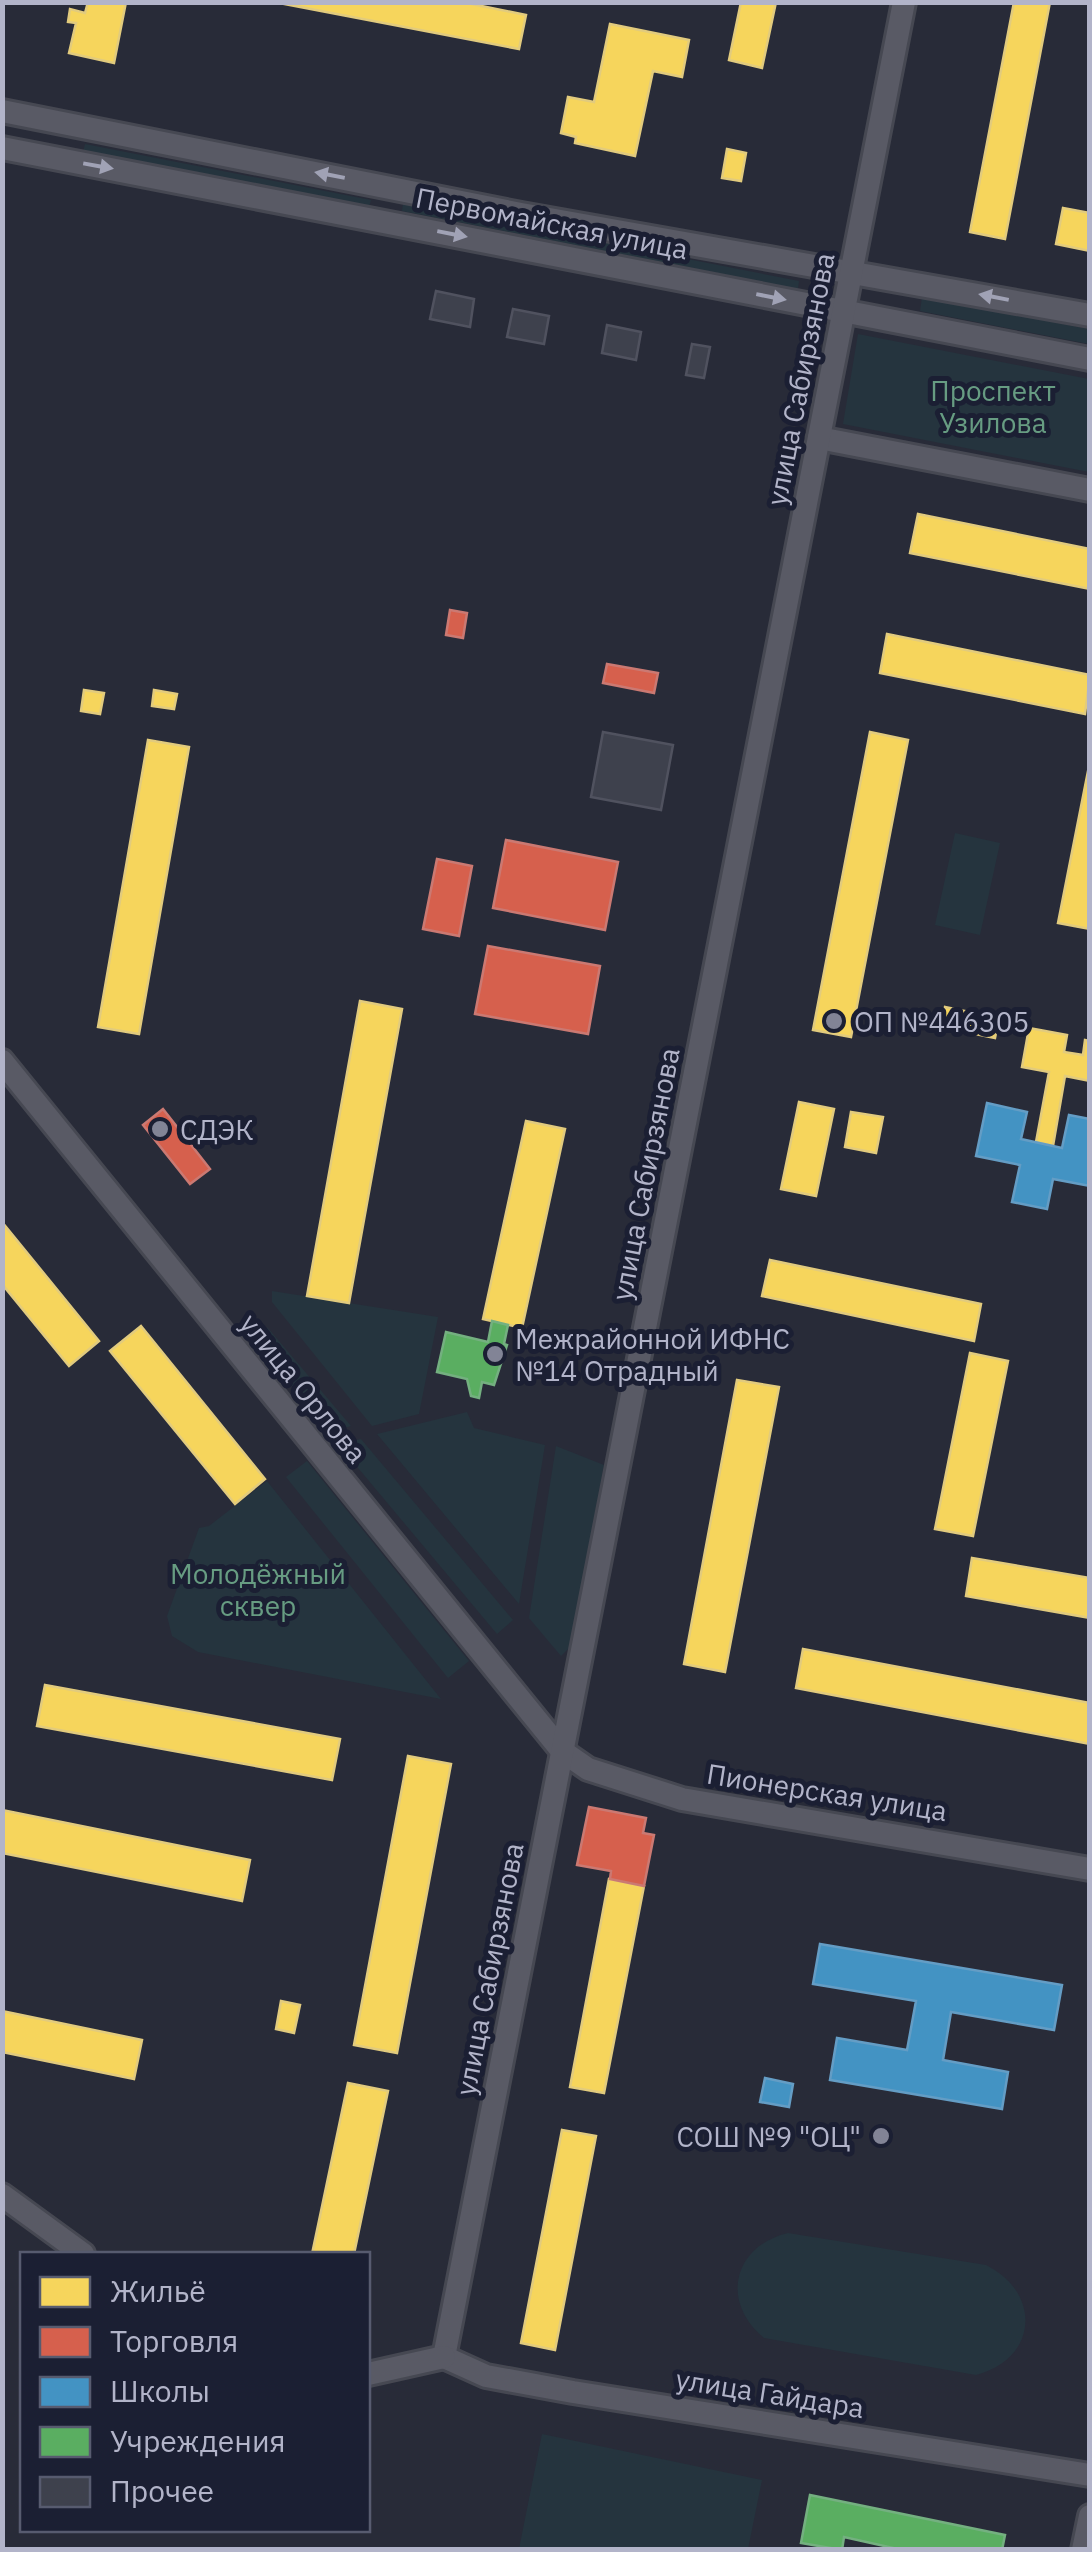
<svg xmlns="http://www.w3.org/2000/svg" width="1092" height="2552" viewBox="0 0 1092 2552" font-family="'IBM Plex Sans',sans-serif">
  <rect width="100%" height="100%" fill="#282b38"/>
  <g fill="#25343e">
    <path d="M85 144 371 200 369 208 83 152Z"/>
    <path d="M403 203 799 281 798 289 402 211Z"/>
    <path d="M922 297 1089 329V344L920 311Z"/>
    <path d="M858 334 1089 379V472L843 424Z"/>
    <path d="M955 833 1000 843 980 935 935 925Z"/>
    <path d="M272 1291 438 1317 419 1414 372 1426 272 1302Z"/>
    <path d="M267 1327 351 1426 330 1432 264 1354Z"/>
    <path d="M467 1412 474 1428 545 1445 519 1604 377 1434Z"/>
    <path d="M361 1439 513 1620 497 1634 338 1444Z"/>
    <path d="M556 1446 604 1465 570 1647 561 1656 529 1618Z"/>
    <path d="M307 1461 469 1661 448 1678 286 1477Z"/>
    <path d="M267 1481 441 1699 198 1652 172 1636 167 1616 199 1528 209 1526Z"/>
    <path d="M788 2233 986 2265C1042 2293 1038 2359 976 2375L764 2338C720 2302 733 2246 788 2233Z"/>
    <path d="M542 2434 762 2480 748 2549H519Z"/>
  </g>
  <g fill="#f6d55c" stroke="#e2cb7d" stroke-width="2.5">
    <path d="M88 2H126L114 63 69 53 76 23 68 22 70 9 85 13Z"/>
    <path d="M274 2H462L526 15 519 49Z"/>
    <path d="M741 2H776L762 68 729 60Z"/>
    <path d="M1014 2H1050L1005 239 970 232Z"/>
    <path d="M610 24 689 40 682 77 653 71 635 156 575 143 576 137 561 133 568 97 594 102Z"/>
    <path d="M727 149 746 153 741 181 722 178Z"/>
    <path d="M1063 208 1090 213V251L1056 244Z"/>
    <path d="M918 514 1090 549V589L910 553Z"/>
    <path d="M887 634 1090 675 1085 714 880 673Z"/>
    <path d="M84 690 104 693 100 714 81 711Z"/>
    <path d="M154 690 177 694 174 709 152 706Z"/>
    <path d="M870 732 908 740 851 1037 813 1030Z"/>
    <path d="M148 740 189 747 139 1034 98 1027Z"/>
    <path d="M1090 761V929L1058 923Z"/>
    <path d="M360 1001 402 1009 349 1303 307 1296Z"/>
    <path d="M945 1007 999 1018 995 1038 941 1027Z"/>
    <path d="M1029 1028 1067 1035 1064 1052 1083 1055 1085 1040 1090 1041V1081L1065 1076 1053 1146 1036 1142 1049 1072 1022 1067Z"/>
    <path d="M799 1102 834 1109 816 1196 781 1189Z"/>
    <path d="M851 1112 883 1117 876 1153 845 1147Z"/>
    <path d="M526 1121 565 1129 522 1328 483 1319Z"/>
    <path d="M2 1222 99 1341 69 1366 2 1284Z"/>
    <path d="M770 1260 981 1304 974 1341 762 1296Z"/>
    <path d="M141 1326 265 1479 235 1504 110 1351Z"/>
    <path d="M970 1353 1008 1361 973 1536 935 1529Z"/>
    <path d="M737 1380 779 1387 725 1672 684 1664Z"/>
    <path d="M972 1558 1090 1578V1618L966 1596Z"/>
    <path d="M803 1649 1090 1703V1744L796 1688Z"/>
    <path d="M45 1685 340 1739 332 1780 37 1726Z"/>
    <path d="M408 1756 451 1764 397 2053 354 2045Z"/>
    <path d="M2 1810 250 1860 242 1901 2 1853Z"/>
    <path d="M609 1879 644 1886 604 2093 570 2087Z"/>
    <path d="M281 2001 300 2005 294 2033 276 2029Z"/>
    <path d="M2 2011 142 2040 134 2079 2 2052Z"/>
    <path d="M348 2083 388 2091 354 2254H312Z"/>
    <path d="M562 2130 596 2136 555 2350 521 2343Z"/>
  </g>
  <g fill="#d6604d" stroke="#cb7972" stroke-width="2.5">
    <path d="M450 610 467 613 463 638 446 635Z"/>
    <path d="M607 664 658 673 654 693 603 683Z"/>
    <path d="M506 840 618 862 605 930 493 908Z"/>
    <path d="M437 859 472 866 459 936 423 929Z"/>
    <path d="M488 946 600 966 588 1034 475 1014Z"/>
    <path d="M163 1109 210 1169 190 1184 143 1125Z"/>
    <path d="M589 1807 646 1818 643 1833 654 1835 644 1886 610 1879 611 1871 577 1865Z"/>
  </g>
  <g fill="#4393c3" stroke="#649dc5" stroke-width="2.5">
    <path d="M987 1103 1027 1112 1021 1139 1062 1148 1069 1115 1090 1119V1186L1053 1179 1047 1209 1012 1202 1020 1165 976 1156Z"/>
    <path d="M820 1944 1062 1985 1054 2030 951 2012 943 2060 1008 2072 1002 2109 830 2080 837 2038 907 2050 916 2001 813 1984Z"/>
    <path d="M765 2078 793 2084 789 2107 760 2102Z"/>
  </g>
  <g fill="#5aae61" stroke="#74b080" stroke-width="2.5">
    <path d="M492 1321 508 1325 504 1344 507 1345 494 1385 482 1382 479 1398 471 1396 467 1379 437 1372 446 1332 488 1342Z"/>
    <path d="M810 2495 1005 2535 1002 2550H902L844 2537 842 2550 801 2543Z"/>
  </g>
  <g fill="#3e414d" stroke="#50525f" stroke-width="2.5">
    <path d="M436 291 474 299 470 327 430 319Z"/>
    <path d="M513 309 549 316 544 344 507 337Z"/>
    <path d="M607 325 641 332 636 360 602 353Z"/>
    <path d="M692 344 710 347 704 378 686 375Z"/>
    <path d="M603 732 673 745 661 810 591 797Z"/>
  </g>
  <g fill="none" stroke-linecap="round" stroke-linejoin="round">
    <g stroke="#464852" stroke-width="28">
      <g id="minor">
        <path d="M2 111 521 214 1090 315"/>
        <path d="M2 148 1090 359"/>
        <path d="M819 438 1090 490"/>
        <path d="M2 1061 562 1751 588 1769 682 1799 1090 1869"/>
        <path d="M2 2195 83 2254"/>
        <path d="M444 2357 904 2"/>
        <path d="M444 2357 486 2376 573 2392 1090 2475"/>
        <path d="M368 2374 444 2357"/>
        <path d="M1083 2550 1090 2516"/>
      </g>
    </g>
    <use href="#minor" stroke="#595a65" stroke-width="22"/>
  </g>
  <defs><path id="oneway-solid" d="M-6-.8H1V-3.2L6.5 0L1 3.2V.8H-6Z" transform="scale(2.5)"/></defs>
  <g fill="#a0a2b5">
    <use href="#oneway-solid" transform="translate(98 166) rotate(10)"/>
    <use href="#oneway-solid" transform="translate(330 175) rotate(-169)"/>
    <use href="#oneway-solid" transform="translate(452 234) rotate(11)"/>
    <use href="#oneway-solid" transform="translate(771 297) rotate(11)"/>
    <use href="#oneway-solid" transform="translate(994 297) rotate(-169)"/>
  </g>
  <g fill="#828496" stroke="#1b1f33" stroke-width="4">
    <circle cx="834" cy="1021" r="10"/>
    <circle cx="160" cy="1129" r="10"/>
    <circle cx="495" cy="1354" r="10"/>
    <circle cx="881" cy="2136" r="10"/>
  </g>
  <g text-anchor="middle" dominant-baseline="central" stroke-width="10" stroke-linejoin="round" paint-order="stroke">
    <g font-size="28" fill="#b2b4c9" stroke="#1b1f33">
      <text transform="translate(552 223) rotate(11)">Первомайская улица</text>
      <text transform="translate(800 379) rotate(-79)">улица Сабирзянова</text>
      <text transform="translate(645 1174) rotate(-79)">улица Сабирзянова</text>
      <text transform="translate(304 1388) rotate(51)">улица Орлова</text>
      <text transform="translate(827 1792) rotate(9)">Пионерская улица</text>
      <text transform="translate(489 1969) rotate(-79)">улица Сабирзянова</text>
      <text transform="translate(770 2393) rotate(9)">улица Гайдара</text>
    </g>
    <g font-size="28" fill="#679c82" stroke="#1b1f33">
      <text x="993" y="390">Проспект<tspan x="993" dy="32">Узилова</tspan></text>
      <text x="258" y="1573">Молодёжный<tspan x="258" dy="32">сквер</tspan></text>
    </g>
    <g font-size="28" fill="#b2b4c9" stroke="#1b1f33" text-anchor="start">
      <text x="854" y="1021">ОП №446305</text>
      <text x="180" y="1129">СДЭК</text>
      <text x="515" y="1338">Межрайонной ИФНС<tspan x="515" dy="32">№14 Отрадный</tspan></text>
      <text x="861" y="2136" text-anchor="end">СОШ №9 "ОЦ"</text>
    </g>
  </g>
  <rect width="1092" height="2552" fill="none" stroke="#b2b4c9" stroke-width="10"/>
  <rect x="20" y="2252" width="350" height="280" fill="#1b1f33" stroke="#575b6f" stroke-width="2.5"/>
  <rect x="40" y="2277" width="50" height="30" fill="#f6d55c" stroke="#575b6f" stroke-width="2.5"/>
  <text x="110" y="2302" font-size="30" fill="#b2b4c9">Жильё</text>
  <rect x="40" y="2327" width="50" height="30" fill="#d6604d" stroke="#575b6f" stroke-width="2.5"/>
  <text x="110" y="2352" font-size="30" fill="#b2b4c9">Торговля</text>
  <rect x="40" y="2377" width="50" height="30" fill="#4393c3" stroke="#575b6f" stroke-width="2.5"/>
  <text x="110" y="2402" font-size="30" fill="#b2b4c9">Школы</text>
  <rect x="40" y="2427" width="50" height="30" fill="#5aae61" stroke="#575b6f" stroke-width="2.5"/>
  <text x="110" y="2452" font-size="30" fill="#b2b4c9">Учреждения</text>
  <rect x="40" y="2477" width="50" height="30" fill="#3e414d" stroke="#575b6f" stroke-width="2.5"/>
  <text x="110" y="2502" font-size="30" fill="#b2b4c9">Прочее</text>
</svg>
